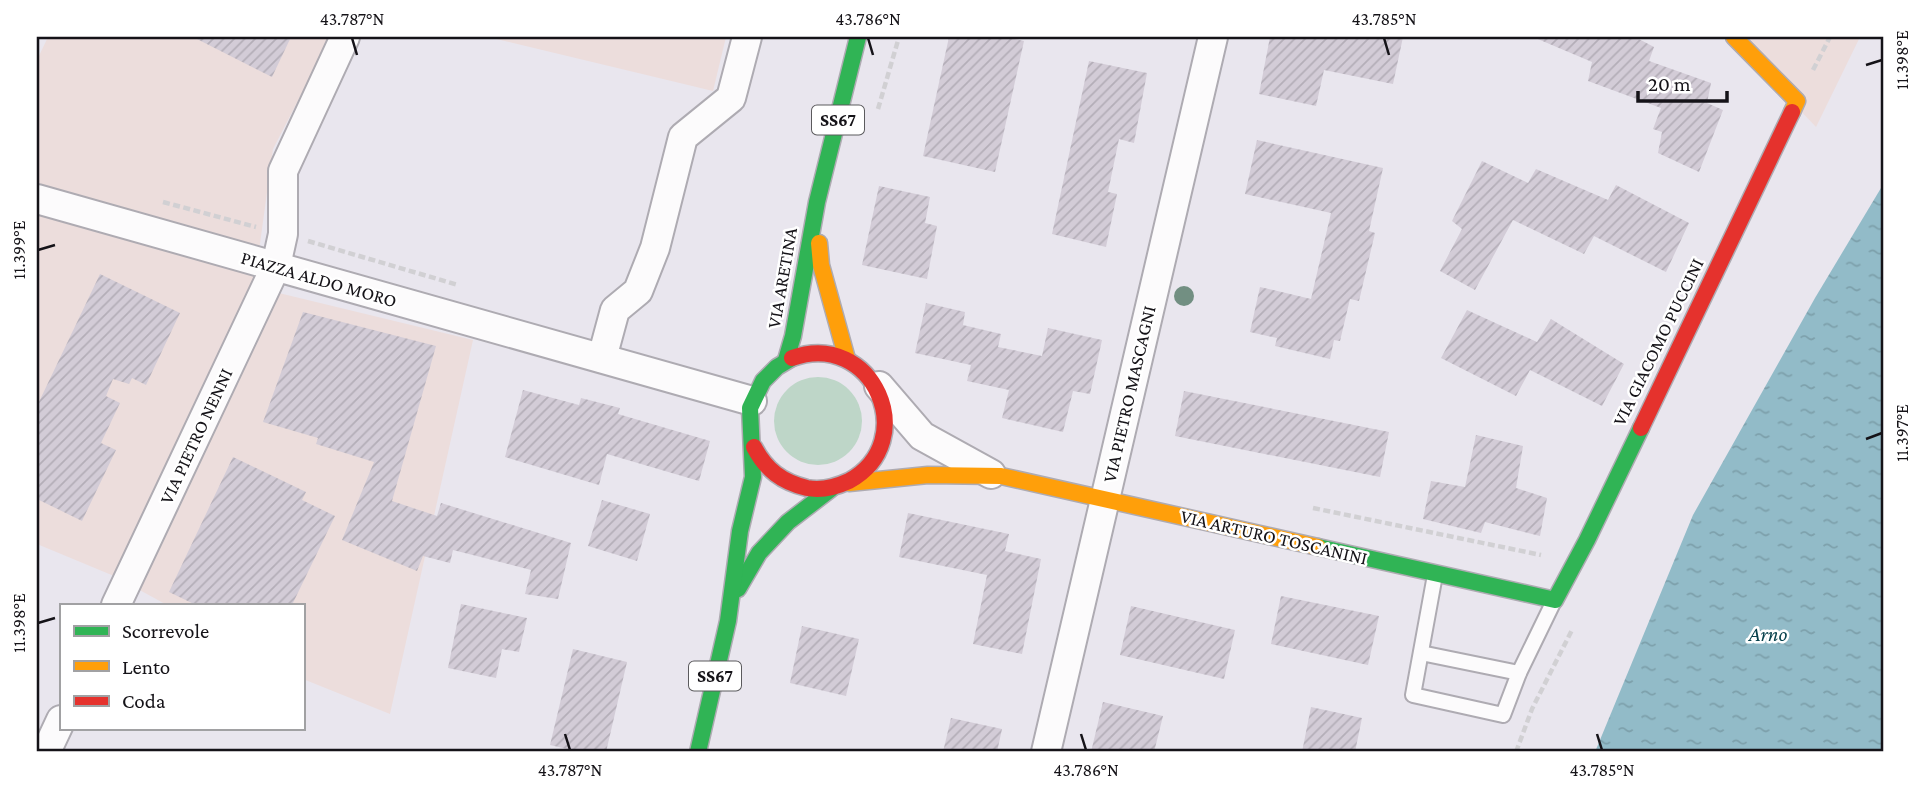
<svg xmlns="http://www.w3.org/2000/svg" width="1921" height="789" viewBox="0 0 1921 789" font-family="'Crimson Pro',serif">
  <defs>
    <pattern id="water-ripples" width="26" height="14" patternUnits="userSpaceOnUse" patternTransform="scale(1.75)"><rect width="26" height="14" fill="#92bbc8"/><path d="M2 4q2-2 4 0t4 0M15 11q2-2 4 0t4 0" fill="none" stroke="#7da0ab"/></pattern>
    <pattern id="building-hatch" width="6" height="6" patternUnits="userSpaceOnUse" patternTransform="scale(1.75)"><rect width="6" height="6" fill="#d3ccd7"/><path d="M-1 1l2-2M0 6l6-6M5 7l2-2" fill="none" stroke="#b4aeb8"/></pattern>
  </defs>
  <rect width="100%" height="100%" fill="#e9e6ee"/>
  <g fill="#ecdddc">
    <path d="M48 37H331L273 149 254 287 473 340 390 714 303 679V605H167L114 576 37 544V60Z"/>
    <path d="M488 37H726L713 91Z"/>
    <path d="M1730 37H1860L1816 127Z"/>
  </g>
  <circle fill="#bed6c8" cx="818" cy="421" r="44"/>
  <path fill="url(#water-ripples)" d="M1884 183V752H1595L1693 515 1815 298Z"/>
  <g fill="url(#building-hatch)">
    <path d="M193 37H291L272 77Z"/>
    <path d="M949 37H1005L1024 41 995 172 923 156Z"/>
    <path d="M1270 37H1403L1393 84 1324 70 1316 106 1259 94Z"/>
    <path d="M1533 37H1635L1654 47 1649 61 1711 83 1707 103 1723 110 1699 172 1658 153 1662 132 1653 129 1661 108 1588 81 1592 62Z"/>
    <path d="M1089 61 1147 73 1134 143 1119 139 1108 192 1117 194 1106 247 1052 234Z"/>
    <path d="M1257 140 1383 168 1369 231 1375 233 1359 301 1350 299 1340 341 1334 340 1330 359 1275 346 1277 338 1250 332 1260 287 1311 299 1331 213 1245 194Z"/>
    <path d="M1482 161 1528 183 1536 169 1608 200 1616 185 1689 223 1666 272 1594 236 1584 254 1513 220 1475 290 1440 271 1462 229 1452 221Z"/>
    <path d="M879 186 930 197 925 223 937 226 927 279 862 265Z"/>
    <path d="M100 274 180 313 146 385 132 378 129 384 113 379 106 396 120 403 101 443 116 450 82 521 37 499V406Z"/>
    <path d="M926 303 965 312 963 325 1001 334 998 347 1042 356 1048 328 1102 340 1090 394 1073 391 1063 432 1002 418 1009 390 967 381 971 365 915 353Z"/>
    <path d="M1467 310 1537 342 1551 319 1624 364 1602 406 1530 370 1516 396 1441 358Z"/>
    <path d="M303 312 436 346 392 501 437 516 441 503 571 543 558 599 525 594 531 570 453 550 450 563 423 556 417 571 342 540 374 462 316 444 318 438 263 422Z"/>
    <path d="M523 390 579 405 581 398 620 408 618 414 710 441 699 481 607 454 599 485 505 457Z"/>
    <path d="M1184 391 1389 432 1380 477 1175 436Z"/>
    <path d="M1476 435 1523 446 1516 488 1547 498 1540 536 1485 522 1481 533 1423 519 1431 481 1465 487Z"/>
    <path d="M233 457 306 492 302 500 335 516 292 605H196L169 592Z"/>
    <path d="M602 500 650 514 637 561 588 546Z"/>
    <path d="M908 513 1009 534 1005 551 1041 559 1022 654 973 644 987 575 899 557Z"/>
    <path d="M1281 596 1379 616 1368 665 1271 644Z"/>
    <path d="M461 604 527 618 519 652 502 649 496 678 448 668Z"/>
    <path d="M1131 606 1235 630 1224 679 1120 655Z"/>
    <path d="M802 626 859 639 846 696 790 683Z"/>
    <path d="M573 649 627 662 606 752H580L550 745Z"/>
    <path d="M1103 702 1163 716 1154 752H1091Z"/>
    <path d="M1311 707 1362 718 1355 752H1302Z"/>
    <path d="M951 718 1002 729 997 752H943Z"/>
  </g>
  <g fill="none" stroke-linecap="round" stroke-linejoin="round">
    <g stroke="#aeabb2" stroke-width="18">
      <g id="lane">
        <path d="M1435 575 1413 695 1503 715 1519 673 1553 603"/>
        <path d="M1421 653 1519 673"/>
      </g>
    </g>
    <g stroke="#aeabb2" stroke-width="32">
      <g id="street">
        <path d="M37 199 752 401"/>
        <path d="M602 358 615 310 638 291 655 248 683 137 731 98 747 37"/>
        <path d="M879 386 922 436 991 474"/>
        <path d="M116 605 276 266 283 234V171L345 37"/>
        <path d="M46 752 61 720"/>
        <path d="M1046 752 1213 37"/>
      </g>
    </g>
    <g stroke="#aeabb2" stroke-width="19">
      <g id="fast">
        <path d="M786 360 793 336 817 202 858 37"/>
        <path d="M1318 547 1555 600 1587 540 1641 428"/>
        <path d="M738 589 759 553 788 522 831 489"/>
        <path d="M698 752 728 621 740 531 753 477 750 408 763 381 777 367 792 358"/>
      </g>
    </g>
    <g stroke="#aeabb2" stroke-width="19">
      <g id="slow">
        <path d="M1734 37 1797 101 1792 112"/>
        <path d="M819 243 821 265 847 359"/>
        <path d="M849 483 928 475 1001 476 1318 547"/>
      </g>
    </g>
    <g stroke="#aeabb2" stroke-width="19">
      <g id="jam">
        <path d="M1641 428 1792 112"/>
        <path d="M754 447C766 470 782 482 807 488 822 491 836 487 849 481 922 441 873 329 792 358"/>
      </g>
    </g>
    <g stroke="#d1d0d3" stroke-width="4.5" stroke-dasharray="7 3.5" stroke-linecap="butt">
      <path d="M1813 70 1830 37"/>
      <path d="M878 109 899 37"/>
      <path d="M163 202 256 227"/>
      <path d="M308 241 458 285"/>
      <path d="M1313 508 1541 555"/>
      <path d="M1516 752 1532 709 1572 630"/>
    </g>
    <use href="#lane" stroke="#fcfbfc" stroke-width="14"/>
    <use href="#street" stroke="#fcfbfc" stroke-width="28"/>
    <use href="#fast" stroke="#30b455" stroke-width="16"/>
    <use href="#slow" stroke="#ff9f0a" stroke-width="16"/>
    <use href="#jam" stroke="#e5322d" stroke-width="16"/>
  </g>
  <circle fill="#728f82" cx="1184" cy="296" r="10"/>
  <path fill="none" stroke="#151318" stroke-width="2.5" d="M352 38 357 55M868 38 873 55M1384 38 1389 55M1866 65 1882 60M38 250 55 245M1866 439 1882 433M38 623 55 618M565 734 570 750M1081 734 1086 750M1597 734 1602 750"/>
  <g text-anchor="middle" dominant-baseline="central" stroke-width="5" stroke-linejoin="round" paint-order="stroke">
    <g fill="#fff" stroke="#5b5a5d" stroke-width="2">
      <rect x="812" y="105.5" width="52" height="29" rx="5"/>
      <rect x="689" y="661.5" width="52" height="29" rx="5"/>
    </g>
    <g font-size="18" font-weight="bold" fill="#151318">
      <text x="838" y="120">SS67</text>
      <text x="715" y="676">SS67</text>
    </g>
    <g font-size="19" fill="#151318" stroke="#fff">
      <text transform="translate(782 278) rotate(-80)">VIA ARETINA</text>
      <text transform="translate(319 279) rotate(16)">PIAZZA ALDO MORO</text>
      <text transform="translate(1658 342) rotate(-64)">VIA GIACOMO PUCCINI</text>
      <text transform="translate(1129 394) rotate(-77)">VIA PIETRO MASCAGNI</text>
      <text transform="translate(196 436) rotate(-65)">VIA PIETRO NENNI</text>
      <text transform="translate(1274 537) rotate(13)">VIA ARTURO TOSCANINI</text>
    </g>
    <g font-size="21" font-style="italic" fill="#07414c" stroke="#fff">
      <text x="1768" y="634">Arno</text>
    </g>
  </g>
  <rect width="1921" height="789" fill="none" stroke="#ffffff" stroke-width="77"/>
  <rect x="60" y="604" width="245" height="126" fill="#ffffff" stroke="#a1a1a3" stroke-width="2"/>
  <rect x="74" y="626" width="35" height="10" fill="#30b455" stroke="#a1a1a3" stroke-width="2"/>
  <text x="122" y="638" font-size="21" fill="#151318">Scorrevole</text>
  <rect x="74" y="661" width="35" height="10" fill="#ff9f0a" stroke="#a1a1a3" stroke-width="2"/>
  <text x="122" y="674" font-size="21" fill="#151318">Lento</text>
  <rect x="74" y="696" width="35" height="10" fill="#e5322d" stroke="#a1a1a3" stroke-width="2"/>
  <text x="122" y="708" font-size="21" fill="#151318">Coda</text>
  <path d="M1638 91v10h89v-10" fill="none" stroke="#151318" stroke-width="3.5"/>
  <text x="1648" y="91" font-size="21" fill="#151318" stroke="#ffffff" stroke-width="5" paint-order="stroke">20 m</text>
  <rect x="38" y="38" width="1844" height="712" fill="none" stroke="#151318" stroke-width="2.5"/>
  <g font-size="18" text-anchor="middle" fill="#151318">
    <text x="352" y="25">43.787°N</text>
    <text x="868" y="25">43.786°N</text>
    <text x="1384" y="25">43.785°N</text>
    <text transform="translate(1902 60) rotate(-90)" y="6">11.398°E</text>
    <text transform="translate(19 250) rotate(-90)" y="6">11.399°E</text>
    <text transform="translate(1902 433) rotate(-90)" y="6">11.397°E</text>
    <text transform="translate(19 623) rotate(-90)" y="6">11.398°E</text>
    <text x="570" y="776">43.787°N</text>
    <text x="1086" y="776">43.786°N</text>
    <text x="1602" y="776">43.785°N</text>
  </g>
</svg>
